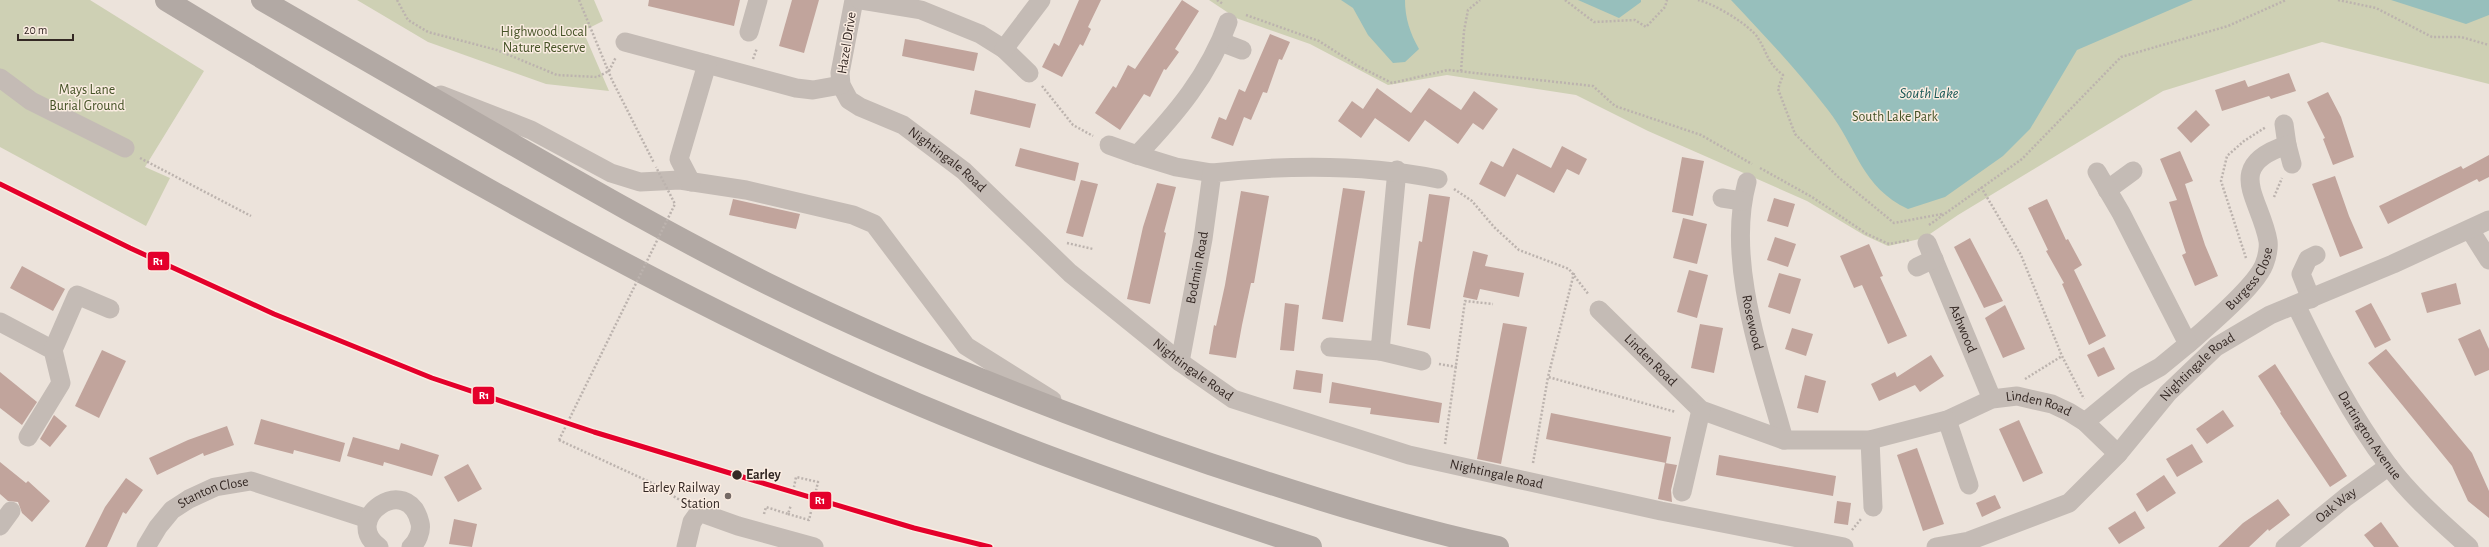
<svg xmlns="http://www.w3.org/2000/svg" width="2489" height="547" viewBox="0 0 2489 547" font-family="'Alegreya Sans',sans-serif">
  <rect width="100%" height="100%" fill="#ece3db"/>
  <g fill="#ced0b4">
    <path d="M0 0H90L204 71 145 167 170 178 146 226 0 147Z"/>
    <path d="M357 0H594L603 21 583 31 609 91 546 84 428 42Z"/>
    <path d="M1209 0H2489V84L2322 42 2163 91 1958 215 1924 238 1888 246 1864 235 1807 201 1648 131 1576 95 1447 75 1388 85 1310 44 1236 18Z"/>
  </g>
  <g fill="#97bfbc">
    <path d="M1341 0H1405C1405 18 1410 33 1419 49L1405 62 1393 63 1368 35 1353 8Z"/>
    <path d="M1578 0H1641V2L1619 18Z"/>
    <path d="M1731 0H2193L2077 50 2030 129 2003 156 1945 197 1908 209C1861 187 1857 147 1828 110 1798 71 1764 35 1731 0Z"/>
    <path d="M2391 0H2489V15L2466 24Z"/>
  </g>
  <g fill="#c1a49c">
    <path d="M649 0H740L734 26 648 6Z"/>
    <path d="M792 0H819L804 53 779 46Z"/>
    <path d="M1079 0H1101L1088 27 1091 29 1083 46 1080 44 1062 77 1042 67 1054 43 1059 46Z"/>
    <path d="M1182 0 1199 11 1175 49 1179 52 1166 70 1164 69 1150 97 1144 94 1120 130 1095 113 1113 86 1116 88 1128 65 1135 69Z"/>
    <path d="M1270 34 1290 42 1282 60 1279 59 1267 93 1263 92 1251 120 1244 117 1233 146 1211 138 1219 117 1226 120 1239 89 1245 92Z"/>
    <path d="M905 39 978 53 974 71 902 56Z"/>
    <path d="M2289 73 2296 91 2271 99 2269 96 2222 111 2215 90 2245 80 2248 87Z"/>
    <path d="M1377 88 1411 113 1429 88 1461 110 1474 91 1498 109 1483 130 1473 123 1458 144 1425 120 1409 142 1375 118 1361 138 1338 121 1352 101 1363 109Z"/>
    <path d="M975 90 1036 104 1030 128 970 114Z"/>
    <path d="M2328 92 2341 117 2354 157 2333 165 2323 139 2325 138 2307 102Z"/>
    <path d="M2196 110 2210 125 2191 143 2177 128Z"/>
    <path d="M1562 146 1587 159 1579 175 1567 169 1554 193 1517 174 1505 197 1479 184 1491 161 1503 167 1513 148 1551 168Z"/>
    <path d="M1020 148 1079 163 1075 181 1015 166Z"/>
    <path d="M2180 151 2193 181 2185 184 2205 245 2218 276 2195 286 2182 255 2186 253 2169 202 2177 200 2160 159Z"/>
    <path d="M2489 155V177L2479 182 2477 179 2388 224 2379 206 2461 166 2463 169Z"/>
    <path d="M1682 157 1704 161 1693 216 1672 212Z"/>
    <path d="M2335 176 2349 216 2363 248 2340 257 2312 184Z"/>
    <path d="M1081 180 1098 184 1083 237 1066 233Z"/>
    <path d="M1157 183 1176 187 1164 232 1166 233 1150 304 1127 299 1143 227Z"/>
    <path d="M1343 188 1365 191 1343 322 1322 319Z"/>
    <path d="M1241 191 1269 196 1254 283H1251L1242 325 1236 358 1209 354 1214 325 1216 326 1225 285Z"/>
    <path d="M1429 194 1450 197 1430 329 1407 325 1414 273 1419 241 1422 242Z"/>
    <path d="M1774 198 1795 204 1788 227 1767 221Z"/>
    <path d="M733 199 800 214 796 229 729 215Z"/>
    <path d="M2047 199 2066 240 2068 239 2082 265 2074 270 2106 336 2089 345 2062 284 2064 283 2046 251 2048 250 2028 208Z"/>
    <path d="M1683 218 1707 224 1697 264 1673 258Z"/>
    <path d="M1775 237 1796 244 1788 267 1767 260Z"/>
    <path d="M1970 238 2003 301 1984 308 1954 247Z"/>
    <path d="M1869 244 1883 276 1880 277 1907 336 1888 344 1862 285 1854 288 1840 256Z"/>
    <path d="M1473 251 1488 255 1485 266 1524 273 1519 297 1480 289 1477 300 1463 297Z"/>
    <path d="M22 266 65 289 53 311 10 288Z"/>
    <path d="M1689 270 1708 275 1697 318 1677 312Z"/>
    <path d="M1779 273 1801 279 1790 314 1768 307Z"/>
    <path d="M2456 283 2461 304 2427 313 2421 293Z"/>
    <path d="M1285 303 1299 305 1294 351 1280 350Z"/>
    <path d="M2371 303 2391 340 2375 348 2355 311Z"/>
    <path d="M2005 305 2025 349 2003 358 1985 318Z"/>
    <path d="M1503 323 1527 327 1501 464 1477 459Z"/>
    <path d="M1700 324 1723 328 1714 373 1691 368Z"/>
    <path d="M1792 328 1813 334 1806 356 1785 349Z"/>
    <path d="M2480 329 2489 349V370L2475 376 2458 339Z"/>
    <path d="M2104 347 2115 369 2098 377 2087 355Z"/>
    <path d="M2386 349 2472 453 2489 491V518L2468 501 2452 466 2368 363Z"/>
    <path d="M102 350 126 361 99 418 75 406Z"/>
    <path d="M1931 355 1944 376 1920 392 1915 385 1879 401 1871 384 1895 372 1897 377Z"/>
    <path d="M2275 364 2347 476 2330 487 2280 413 2281 412 2258 376Z"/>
    <path d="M1296 370 1323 374 1321 393 1293 389Z"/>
    <path d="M0 372 37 402 22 425 0 408Z"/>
    <path d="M1805 375 1826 381 1818 413 1797 408Z"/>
    <path d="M1332 382 1442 403 1439 423 1370 414 1371 408 1329 403Z"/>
    <path d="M2223 410 2234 426 2207 444 2196 429Z"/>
    <path d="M1551 413 1671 437 1666 463 1546 439Z"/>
    <path d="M54 415 67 426 50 447 40 439Z"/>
    <path d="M261 419 345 443 340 462 294 450 293 454 254 444Z"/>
    <path d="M2019 420 2043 473 2023 482 1999 429Z"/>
    <path d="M227 426 234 445 204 456 203 453 157 475 149 458 188 440Z"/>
    <path d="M353 437 399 450 401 443 439 455 432 476 384 462 383 466 347 456Z"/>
    <path d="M2192 444 2203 462 2177 477 2166 459Z"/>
    <path d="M1917 448 1944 524 1923 531 1897 455Z"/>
    <path d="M1719 455 1836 476 1833 496 1716 475Z"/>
    <path d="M0 462 26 483 28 481 50 501 32 522 22 513 18 502 8 501 0 494Z"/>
    <path d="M1665 463 1677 465 1671 490 1672 502 1658 499Z"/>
    <path d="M468 464 482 489 458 502 444 477Z"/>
    <path d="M2164 475 2176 493 2147 512 2136 494Z"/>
    <path d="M126 478 143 490 126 514 123 512 107 547H85L105 507Z"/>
    <path d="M1995 495 2001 508 1982 517 1976 503Z"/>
    <path d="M2278 499 2290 515 2269 531 2268 529 2249 547H2218L2243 523Z"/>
    <path d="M1837 501 1851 503 1848 525 1834 523Z"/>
    <path d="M2135 511 2145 528 2119 544 2108 528Z"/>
    <path d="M454 519 477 524 472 547 449 544Z"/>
    <path d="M2381 522 2389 533 2399 547H2374L2364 535Z"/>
  </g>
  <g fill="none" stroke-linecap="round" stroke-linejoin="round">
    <g stroke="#bcb3ae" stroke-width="2.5" stroke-dasharray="2 2" stroke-linecap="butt">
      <path d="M397 0 408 20 428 32 497 50 557 75 597 77 609 71 616 57"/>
      <path d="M579 0 612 80 654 163"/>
      <path d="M1217 0 1223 4"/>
      <path d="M1565 0 1594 22 1635 20 1646 27 1665 7 1667 0"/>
      <path d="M1698 0C1713 3 1750 25 1758 38 1768 54 1766 61 1783 75L1778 89 1795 134 1837 176 1894 223 1942 214"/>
      <path d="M2338 0 2376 8 2432 37H2461L2489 45"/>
      <path d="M1246 15 1319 41 1358 66 1392 83 1448 70 1593 86 1615 106 1701 135 1752 164"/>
      <path d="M753 59 757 48"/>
      <path d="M1461 71 1464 31 1468 10 1480 0"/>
      <path d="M1042 86 1073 125 1093 136"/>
      <path d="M140 158 251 216"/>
      <path d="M1760 168 1812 197 1867 234 1889 244 1910 240"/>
      <path d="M1981 187 2021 255 2062 356 2084 399"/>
      <path d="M1454 189 1472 201 1494 227 1519 250 1569 269 1589 295"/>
      <path d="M2274 197 2282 178"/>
      <path d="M1929 225 2022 159 2121 57 2228 26 2286 0"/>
      <path d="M1067 243 1093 249"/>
      <path d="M2246 258 2221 181 2227 156 2244 141 2266 127"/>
      <path d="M1574 273 1548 377 1676 412"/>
      <path d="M1439 364 1457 367"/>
      <path d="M2025 379 2062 356"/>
      <path d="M559 440 652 483 683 502"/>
      <path d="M1445 444 1465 301 1493 304"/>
      <path d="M1533 463 1548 377"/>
      <path d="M764 514 766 507 788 514 791 505"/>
      <path d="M788 514 809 520 818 482 796 477 794 487"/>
      <path d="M1852 530 1861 519"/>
    </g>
    <g stroke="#c4bbb5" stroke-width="19">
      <path id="s1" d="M854 0 840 73 841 85 849 100 860 107 903 125 964 171 1070 273 1180 362 1233 399 1409 455 1661 511 1844 547"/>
      <path d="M860 0 921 10 980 34 1004 49 1029 73"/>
      <path d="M749 32 758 0"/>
      <path d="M625 42 796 88 813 90 841 85"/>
      <path d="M1221 42 1242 50"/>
      <path d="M1004 49 1041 0"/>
      <path d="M0 78 31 101 125 148"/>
      <path d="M441 95 531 130 611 173 640 182 680 180 746 190 853 215 874 224 966 346 1052 400"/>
      <path d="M2284 124 2287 145"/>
      <path d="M1109 145 1137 155"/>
      <path d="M1212 173 1176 167 1137 155C1176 114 1209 75 1228 22"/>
      <path d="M691 182 679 159 707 64"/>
      <path id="s2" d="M1747 182C1725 263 1763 362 1784 440"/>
      <path d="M2107 190 2133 171"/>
      <path d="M1722 198 1742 201"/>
      <path d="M2470 230 2489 260"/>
      <path id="s3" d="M1927 243 1992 399"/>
      <path d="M1917 267 1934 259"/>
      <path d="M2311 299 2301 274 2308 259 2316 255"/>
      <path id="s4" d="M2296 305C2323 361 2351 415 2388 465 2411 496 2441 522 2469 547"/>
      <path id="s5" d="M1599 310 1701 410 1784 440H1870L1947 420 1992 399 2017 396 2052 404 2069 412 2085 422 2118 454"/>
      <path d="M0 322 53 350 61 383 28 437"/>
      <path id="s6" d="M2188 344C2206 328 2259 284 2265 262 2267 257 2269 247 2268 241 2261 199 2222 166 2287 145L2292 164"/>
      <path d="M1330 347 1380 351 1397 170"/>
      <path d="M53 350 77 295 110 309"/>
      <path d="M1380 351 1422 361"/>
      <path id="s7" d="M1180 362 1203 239 1212 173C1286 165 1365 164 1438 179"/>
      <path d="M1947 420 1969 485"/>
      <path d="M2085 422 2135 381 2160 367 2188 344 2121 213 2097 172"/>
      <path d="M1870 440 1873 507"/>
      <path d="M1682 492 1701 410"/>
      <path d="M0 526 11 511"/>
      <path id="s8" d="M146 547 158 527 172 510 189 499 215 487 251 481 368 519"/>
      <path d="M379 547C340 519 408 471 420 523 422 531 417 542 411 547"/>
      <path d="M686 547 692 522 699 512 738 526 814 547"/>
      <path id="s9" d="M1936 547 1969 541 2069 503 2118 454 2168 393 2216 347 2270 315 2393 264 2489 220"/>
      <path id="s10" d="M2285 547 2346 497 2389 466"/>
    </g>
    <g stroke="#b2a9a4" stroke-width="22">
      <path d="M166 0C380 130 599 258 827 364 984 437 1147 494 1311 547"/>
      <path d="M262 0C339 45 416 89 493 133 583 185 674 237 768 284 910 354 1059 413 1210 464 1304 495 1400 526 1498 547"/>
    </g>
    <path stroke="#bcb3ae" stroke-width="2.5" stroke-dasharray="2 2" stroke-linecap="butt" d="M559 440 675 204 656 167"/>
    <g stroke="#faece1" stroke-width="8">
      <path id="rail-1" d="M0 184 130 248 274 314 432 378 594 432 756 481 914 528 990 547"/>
    </g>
    <use href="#rail-1" stroke="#e4002b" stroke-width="5"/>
  </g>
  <circle fill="#342824" stroke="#faece1" stroke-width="1.5" cx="737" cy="475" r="5.5"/>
  <circle fill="#746964" stroke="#faece1" stroke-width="1.5" cx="728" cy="496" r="4"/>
  <g text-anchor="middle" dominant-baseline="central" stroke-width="3" stroke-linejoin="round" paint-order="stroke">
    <g font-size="14" fill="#465327" stroke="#faece1">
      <text x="544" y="32">Highwood Local<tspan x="544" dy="16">Nature Reserve</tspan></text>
      <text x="87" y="90">Mays Lane<tspan x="87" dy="16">Burial Ground</tspan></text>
      <text x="1895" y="117">South Lake Park</text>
    </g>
    <g font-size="14" fill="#342824" stroke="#faece1">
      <text transform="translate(847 43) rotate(-81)">Hazel Drive</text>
      <text stroke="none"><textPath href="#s1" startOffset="219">Nightingale Road</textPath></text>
      <text stroke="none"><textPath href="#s7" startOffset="96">Bodmin Road</textPath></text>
      <text stroke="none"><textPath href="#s6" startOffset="91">Burgess Close</textPath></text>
      <text stroke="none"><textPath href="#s2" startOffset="142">Rosewood</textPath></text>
      <text stroke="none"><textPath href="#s3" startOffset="93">Ashwood</textPath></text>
      <text stroke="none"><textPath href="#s5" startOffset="72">Linden Road</textPath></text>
      <text stroke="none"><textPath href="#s1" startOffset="543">Nightingale Road</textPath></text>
      <text stroke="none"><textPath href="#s9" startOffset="328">Nightingale Road</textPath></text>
      <text stroke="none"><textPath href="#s5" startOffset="494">Linden Road</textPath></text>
      <text stroke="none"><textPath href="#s4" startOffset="150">Dartington Avenue</textPath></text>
      <text stroke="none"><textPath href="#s1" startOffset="867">Nightingale Road</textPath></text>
      <text stroke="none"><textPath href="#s8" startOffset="91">Stanton Close</textPath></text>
      <text stroke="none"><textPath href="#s10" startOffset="66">Oak Way</textPath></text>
    </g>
    <g font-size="14" font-weight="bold" fill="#342824" stroke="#faece1" text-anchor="start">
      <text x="746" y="475">Earley</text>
    </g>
    <g font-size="14" fill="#342824" stroke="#faece1" text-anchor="end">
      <text x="720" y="488">Earley Railway<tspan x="720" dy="16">Station</tspan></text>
    </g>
    <g font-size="15" font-style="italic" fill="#185756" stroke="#faece1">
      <text x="1929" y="93">South Lake</text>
    </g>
  </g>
  <g stroke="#faece1" stroke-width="1.5">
    <rect x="147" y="251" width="23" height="20" rx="4" fill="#e4002b"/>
    <rect x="472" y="386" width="23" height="19" rx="4" fill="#e4002b"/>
    <rect x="809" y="491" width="23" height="19" rx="4" fill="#e4002b"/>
  </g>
  <g font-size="11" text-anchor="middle" font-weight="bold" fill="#fff">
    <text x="158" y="265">R1</text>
    <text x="484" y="399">R1</text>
    <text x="820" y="504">R1</text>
  </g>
  <path d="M18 34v6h55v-6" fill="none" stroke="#342824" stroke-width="2"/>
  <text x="24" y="34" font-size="12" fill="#342824" stroke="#faece1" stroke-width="3" paint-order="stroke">20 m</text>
</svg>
